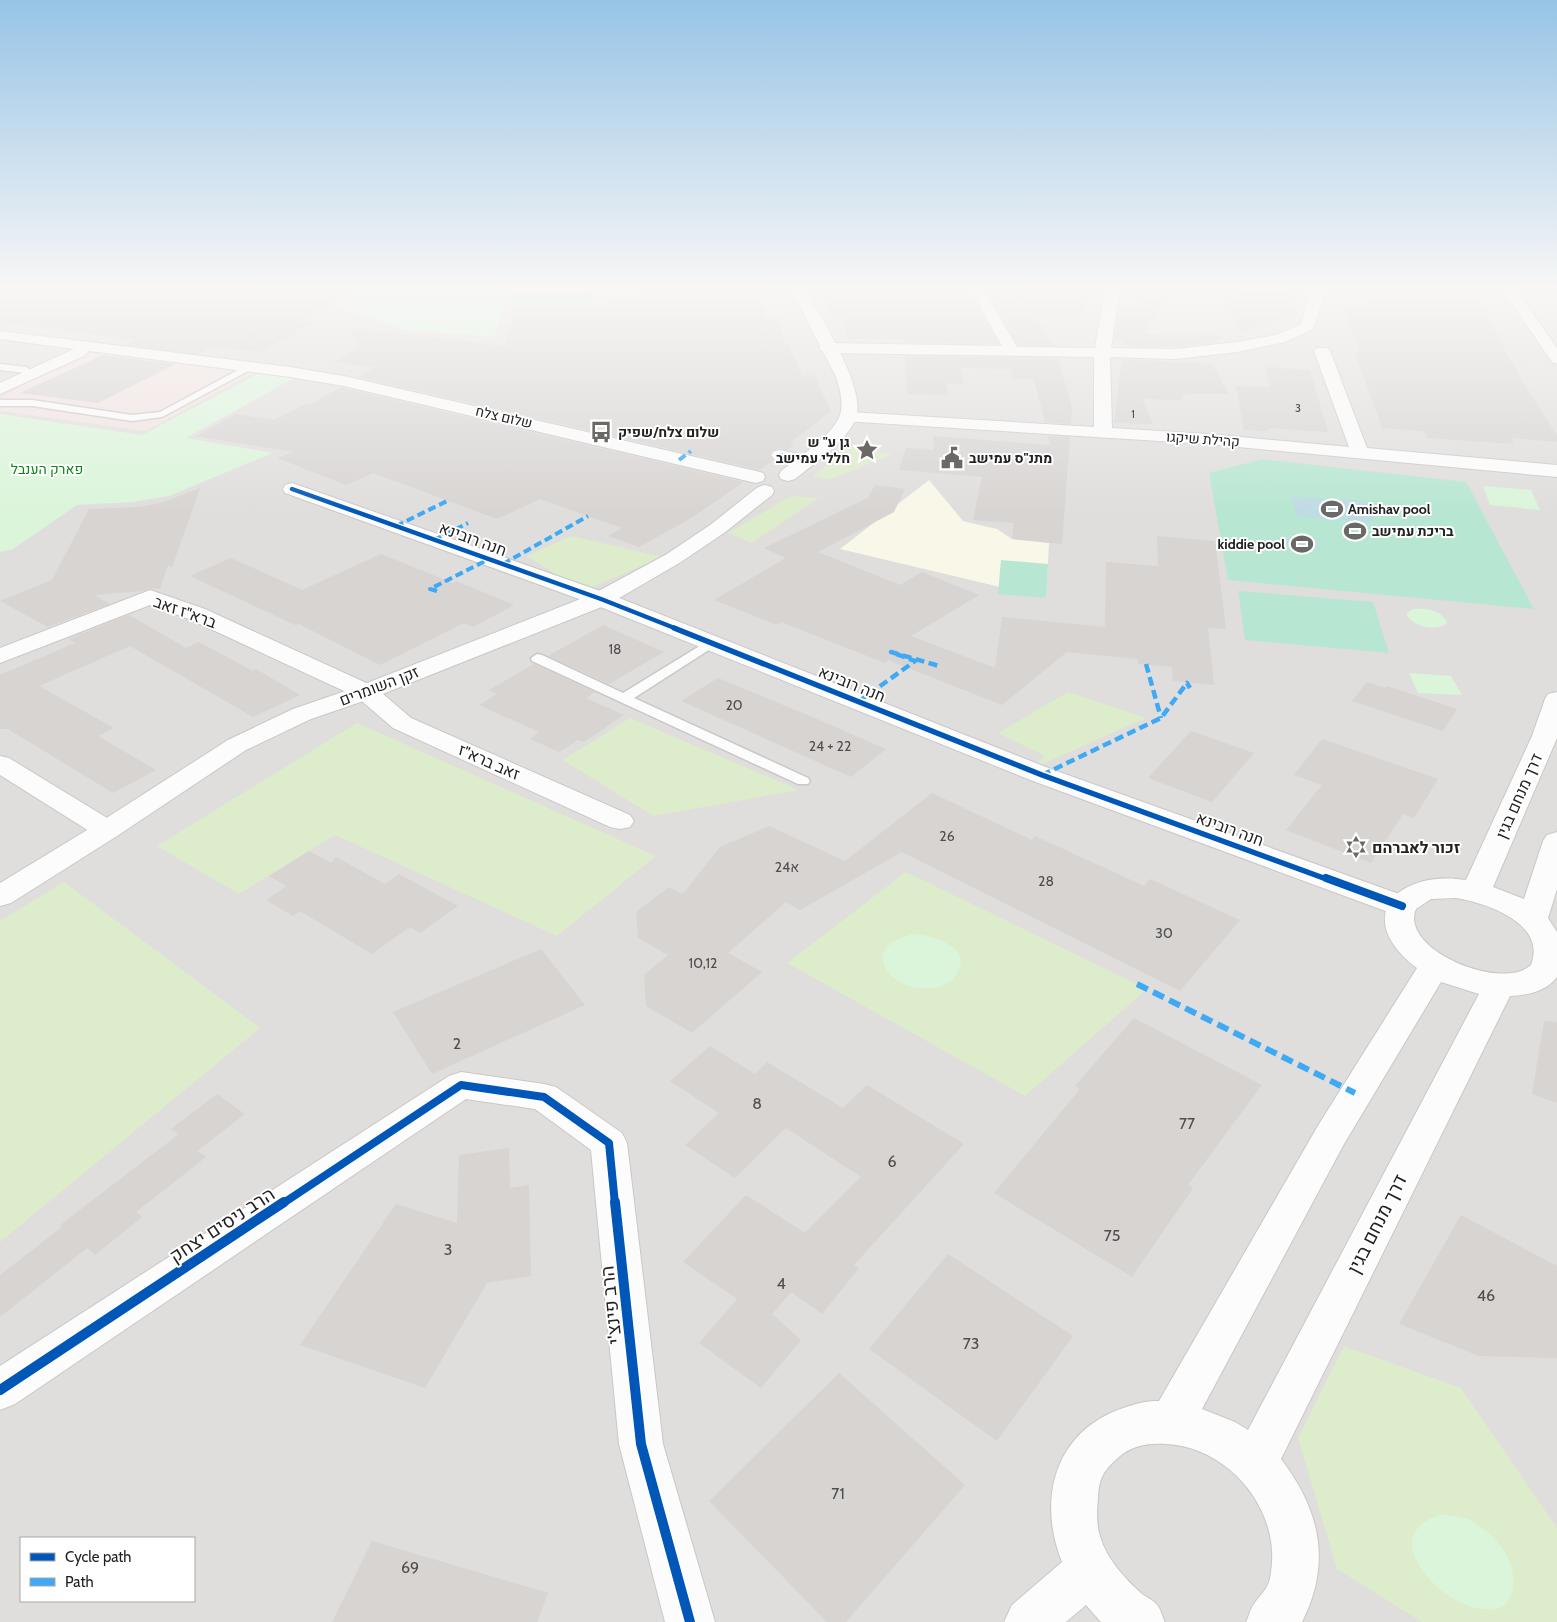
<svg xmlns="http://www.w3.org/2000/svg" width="1557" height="1622" viewBox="0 0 1557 1622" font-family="Cabin,Heebo,sans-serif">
  <rect width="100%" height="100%" fill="#f0eeeb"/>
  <path fill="#dfdedc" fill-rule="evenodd" d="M0 285H1557V1622H0ZM21 1538H194V1601H21Z"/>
  <path fill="#f1e3e1" d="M82 352 257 371 146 431 0 411V399L5 395Z"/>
  <path fill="#f8f7e8" d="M929 480 963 521 997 529 1012 539 1049 543 1046 598 840 549Z"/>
  <g fill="#ddeccb">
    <path d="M848 447 892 454 829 480 813 476Z"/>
    <path d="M791 496 819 498 752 543 728 533Z"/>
    <path d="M571 536 663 557 592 587 585 593 527 556Z"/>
    <path d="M1068 692 1146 718 1029 770 1045 756 998 733Z"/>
    <path d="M630 718 799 790 653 816 563 760Z"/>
    <path d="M357 723 656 856 557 936 335 835 239 894 157 846Z"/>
    <path d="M906 872 1147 989 1025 1096 787 963Z"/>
    <path d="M64 882 260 1028 0 1242V921Z"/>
    <path d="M1344 1346 1461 1388 1557 1528V1622H1422L1337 1569 1298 1438Z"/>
  </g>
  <g fill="#daf5da">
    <path d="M371 285H638L637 294 604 296 594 291 508 293 494 337 406 330 334 306Z"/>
    <path d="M263 371 298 376 186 438 273 453 169 496 132 502 77 505 13 549 0 552V414L142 435Z"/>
    <path d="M1483 486 1531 490 1540 510 1490 505Z"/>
    <path d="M1413 609C1425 608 1441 610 1447 622L1446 624C1434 631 1415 627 1407 616V613Z"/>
    <path d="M1409 673 1451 676 1462 695 1418 693Z"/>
    <path d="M914 934C931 935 973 947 958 972 955 978 950 982 944 985 897 1002 850 948 914 934Z"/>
    <path d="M1441 1515C1452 1515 1463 1516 1474 1522 1496 1536 1516 1559 1513 1587 1512 1596 1508 1604 1500 1608 1451 1622 1368 1534 1441 1515Z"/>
  </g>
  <g fill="#b7e6d2">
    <path d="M590 293 589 304 513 307 516 295Z"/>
    <path d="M1262 459 1466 482 1534 609 1228 580 1209 473Z"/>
    <path d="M1001 560 1048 564 1046 598 998 594Z"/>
    <path d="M1238 591 1373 602 1389 653 1245 640Z"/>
  </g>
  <g fill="#bfdbe3">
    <path d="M1291 497 1365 501 1374 522 1298 517Z"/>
    <path d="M1284 538 1317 540 1320 550 1287 547Z"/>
  </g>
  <g fill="#d7d4d2">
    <path d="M89 285H363L300 322 313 323 260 352 212 346 198 354 125 345 135 340 0 322V294L54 301Z"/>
    <path d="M647 285H757L765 318H778L785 344H788L802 376 814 375 831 411 790 443 795 444 787 450 780 448 772 450 769 455 773 460 760 470 358 377 375 367 333 362 359 347 349 328 505 346 515 307 612 305V299H647Z"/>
    <path d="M925 285H966L999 344 904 342V338L847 339 841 316 832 317 819 290 926 287Z"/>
    <path d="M983 285H1083V314L1034 316 1044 327H1039L1054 346 1018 345Z"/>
    <path d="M1138 285H1174L1144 334 1221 336 1222 339 1209 343 1175 347 1123 346 1124 341H1116L1114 337 1119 306 1143 307Z"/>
    <path d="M1360 285 1471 291 1506 348H1503L1520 375H1518L1557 435V442L1511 438 1514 444 1427 438 1424 431 1382 428 1355 353H1360L1341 303 1368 304Z"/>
    <path d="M1221 291 1290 294 1296 314 1239 333Z"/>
    <path d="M103 355 176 364 98 403 20 393Z"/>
    <path d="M905 356 1058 358 1072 407 1071 424 1045 422 1034 379H1013L1011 369 961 368 964 384 947 383 948 395 907 394Z"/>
    <path d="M1122 359 1212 364 1229 394H1186L1181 400 1142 399 1153 424 1114 423Z"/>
    <path d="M1265 367 1310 370 1328 432 1267 428 1268 431 1244 430 1236 386 1270 387Z"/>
    <path d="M341 387 344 388 744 482 688 520 639 547 608 536 622 528 540 499 497 519 373 473 346 485 277 458 293 452 196 436 236 414 274 420 306 404H311Z"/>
    <path d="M933 436 1050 445 1048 436 1070 437 1062 544 1012 539 1014 523 973 520 982 477 899 470 906 448 934 450Z"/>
    <path d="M875 485 905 489 894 512 818 552 900 585 922 572 979 595 911 636 995 668 1002 617 1105 627 1106 562 1158 566 1157 536 1215 541 1226 629 1208 628 1214 685 1173 681 1172 667 1138 664V659L1067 652 1002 705 888 660 885 663 781 622 777 625 714 600 786 558 764 548 868 498Z"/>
    <path d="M200 488 172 567 168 565 160 589 149 588 143 591 94 595 110 604 48 627 0 601 52 580 89 509 138 507 161 503Z"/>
    <path d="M381 554 453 583 456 581 514 605 473 627 464 623 380 665 299 624 295 625 190 576 231 558 302 590Z"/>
    <path d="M129 615 186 648 199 642 253 671 256 669 300 695 253 717 130 646 39 686 114 728 98 736 156 770 113 793 8 729H0V675L75 643 68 639Z"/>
    <path d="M603 625 664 652 609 684 548 656Z"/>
    <path d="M534 664 595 692 586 698 624 715 584 742 578 740 559 752 530 739 539 732 479 705 497 694 489 690Z"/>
    <path d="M718 678 810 716 886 749 851 777 681 701Z"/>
    <path d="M1367 682 1385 688 1387 686 1457 709 1443 731 1352 701Z"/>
    <path d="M1191 731 1254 753 1212 802 1148 778Z"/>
    <path d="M1322 739 1438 779 1414 818 1403 814 1371 863 1286 830 1322 785 1294 775Z"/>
    <path d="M932 793 1032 840 1035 836 1144 886 1150 879 1240 920 1180 991 902 852 800 910 786 902 728 953 762 972 692 1033 646 1006 644 975 668 955 638 938 636 912 669 887 683 894 720 847 769 826 845 861Z"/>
    <path d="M309 851 331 863 336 857 385 884 399 874 458 906 420 933 410 927 372 954 300 911 293 916 266 900 287 886 269 876Z"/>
    <path d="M541 949 585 1005 432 1074 393 1012Z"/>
    <path d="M1134 1018 1262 1085 1188 1185 1193 1188 1132 1277 994 1193 1080 1089 1075 1086Z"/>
    <path d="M1544 1021 1557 1022V1103L1532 1094Z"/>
    <path d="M710 1046 755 1074 767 1062 843 1108 867 1085 964 1144 854 1265 859 1268 822 1314 791 1292 772 1314 801 1340 761 1388 699 1343 737 1299 683 1262 746 1195 805 1233 861 1177 786 1128 735 1178 685 1145 719 1113 670 1081Z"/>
    <path d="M217 1094 245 1114 197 1151 206 1157 136 1212 142 1217 95 1255 87 1248 0 1317V1275L62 1227 59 1226 179 1134 171 1129Z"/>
    <path d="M509 1148 510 1188 529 1185 531 1276 487 1283 425 1388 300 1345 396 1204 457 1223 459 1155Z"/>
    <path d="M1461 1215 1557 1266V1358L1479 1356 1399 1324Z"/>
    <path d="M948 1254 1073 1336 997 1441 869 1349Z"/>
    <path d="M839 1373 965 1485 846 1622H827L709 1501Z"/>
    <path d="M372 1541 548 1593 537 1622H332Z"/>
  </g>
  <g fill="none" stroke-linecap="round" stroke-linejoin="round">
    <g stroke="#c9c8c7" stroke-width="3">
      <g id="service">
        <path d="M0 364 26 367 30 370 26 373 0 370Z"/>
        <path d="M249 364 253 367 252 369 162 417 132 421 32 406H0V400H32L132 415 160 412Z"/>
        <path d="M711 639 715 640 717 643 715 646 634 698 808 778 810 781 808 784H798L532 661 531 658 537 654 542 655 623 693Z"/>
      </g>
    </g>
    <g stroke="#c9c8c7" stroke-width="2">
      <g id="minor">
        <path d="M968 285H981L1017 347 1095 348 1106 285H1120L1111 348 1175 349 1237 342 1276 335 1301 324 1313 285H1327L1313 329 1285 342 1237 352 1175 359 1110 357 1112 428 1207 434 1349 447 1314 351 1317 348H1327L1330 351 1367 448 1557 465V477L1207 444 843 421 840 417 843 413 849 412 1094 427V357L827 353 822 351 819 348 822 345 827 343 1002 346Z"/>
        <path d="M780 450 812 457 815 461 812 465 806 466 774 459 771 455 774 451Z"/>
        <path d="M292 483 609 594 1051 769 1413 899 1417 906 1413 913 1402 916 1391 913 1033 781 593 604 285 493 283 489 285 485Z"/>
        <path d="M150 590 205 609 375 687 411 718 630 815 634 821 630 827 620 829 610 827 393 728 357 697 189 619 150 605 0 663V648Z"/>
        <path d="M0 756 9 758 117 824 121 830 117 836 107 839 97 836 0 775Z"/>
        <path d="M461 1072 544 1084 556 1087 622 1133 627 1143 663 1444 715 1622H665L619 1444 591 1150 535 1109 466 1099 15 1404 0 1410V1366L449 1076Z"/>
      </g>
    </g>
    <g stroke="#c9c8c7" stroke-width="2">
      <g id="tertiary">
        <path d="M789 285H803C818 313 870 392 855 421 842 445 815 463 795 479L788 481 781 479 779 475 781 471C797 459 834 434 840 415 844 403 840 389 836 377Z"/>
        <path d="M1499 285H1512L1557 348V364L1552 362Z"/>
        <path d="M0 331 290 367 344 376 756 471 763 473 765 477 763 481 756 483 344 386 290 377 89 351 84 356 0 394V383L74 349 0 339Z"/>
        <path d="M765 485 772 487 774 491 772 495 724 533 681 562 609 604 375 697 311 719 246 750 117 836 11 903 0 906V883L97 824 228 740 293 709 357 687 593 594 667 554 710 525 758 487Z"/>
        <path d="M1557 692V738L1493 887 1524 899 1543 841 1547 835 1557 832V889L1548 918 1557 932V977C1546 992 1527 995 1510 996L1281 1459C1320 1510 1332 1563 1302 1622H1246C1249 1617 1250 1609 1254 1604 1263 1591 1269 1589 1271 1572 1281 1509 1228 1447 1166 1444 1148 1443 1134 1445 1120 1456 1104 1470 1099 1477 1098 1498 1097 1510 1096 1524 1100 1536 1106 1558 1125 1579 1142 1594 1146 1597 1153 1600 1157 1605 1161 1609 1162 1617 1165 1622H1101L1086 1605 1066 1622H1004L1012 1605 1062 1562C1038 1502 1053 1437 1115 1411 1129 1406 1144 1400 1159 1401L1319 1124 1417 968C1350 917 1398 869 1466 880L1532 736 1545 699 1548 694ZM1456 898C1486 903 1547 923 1531 965 1503 992 1399 950 1416 909L1431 899ZM1441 982 1479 994 1248 1430 1235 1422 1202 1409 1344 1144Z"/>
      </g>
    </g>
    <use href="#service" fill="#fdfcfc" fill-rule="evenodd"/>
    <use href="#minor" fill="#fdfcfc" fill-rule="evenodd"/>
    <use href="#tertiary" fill="#fdfcfc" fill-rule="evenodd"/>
    <g stroke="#3fa9f5" stroke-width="4" stroke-dasharray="8 4" stroke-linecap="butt">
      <path d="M780 455 806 461"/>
      <path d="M679 460 691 451"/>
      <path d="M396 526 447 501"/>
      <path d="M434 540 468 523"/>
      <path d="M503 564 588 516"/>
      <path d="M437 591 430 589 489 559"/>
    </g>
    <g stroke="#3fa9f5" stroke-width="4.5" stroke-dasharray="9 4.5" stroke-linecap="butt">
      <path d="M1146 664 1161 718"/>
      <path d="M858 702 915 661 891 652 939 666"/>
      <path d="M1042 775 1161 718 1187 683 1190 688"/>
    </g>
    <path stroke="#3fa9f5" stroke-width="6" stroke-dasharray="12 6" stroke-linecap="butt" d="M1137 984 1355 1093"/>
    <g stroke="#fff" stroke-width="7">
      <path id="cycleway-far3" d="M292 489 601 599 677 629"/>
    </g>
    <g stroke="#fff" stroke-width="9">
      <path id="cycleway-far2" d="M674 628 1042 775 1329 880"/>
    </g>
    <g stroke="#fff" stroke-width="11">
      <g id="cycleway-far1">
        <path d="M1326 878 1402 906"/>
        <path d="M282 1204 461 1085 544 1097 609 1143 615 1204"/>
      </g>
    </g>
    <g stroke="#fff" stroke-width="13">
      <g id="cycleway">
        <path d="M615 1202 641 1444 690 1622"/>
        <path d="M0 1390 284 1202"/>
      </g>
    </g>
    <use href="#cycleway-far3" stroke="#0057b8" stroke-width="4.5"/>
    <use href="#cycleway-far2" stroke="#0057b8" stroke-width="5.5"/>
    <use href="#cycleway-far1" stroke="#0057b8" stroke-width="8"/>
    <use href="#cycleway" stroke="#0057b8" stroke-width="10"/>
  </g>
  <linearGradient id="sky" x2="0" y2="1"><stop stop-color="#97c4e6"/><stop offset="0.56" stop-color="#f8f7f6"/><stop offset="1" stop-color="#f8f7f6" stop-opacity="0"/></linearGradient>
  <rect width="1557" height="513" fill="url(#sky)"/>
  <defs>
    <g id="bus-bare" transform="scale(1.725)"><path d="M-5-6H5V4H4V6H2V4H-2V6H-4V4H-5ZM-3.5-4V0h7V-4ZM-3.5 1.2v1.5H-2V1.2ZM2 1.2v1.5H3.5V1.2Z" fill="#6a6968" stroke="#fff" stroke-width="2.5" paint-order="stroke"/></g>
    <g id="sight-bare" transform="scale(1.725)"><path d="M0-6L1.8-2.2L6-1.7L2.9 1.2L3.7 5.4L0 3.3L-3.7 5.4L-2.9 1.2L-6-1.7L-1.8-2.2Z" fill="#6a6968" stroke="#fff" stroke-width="2.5" paint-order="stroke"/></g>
    <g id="civic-bare" transform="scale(1.725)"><path d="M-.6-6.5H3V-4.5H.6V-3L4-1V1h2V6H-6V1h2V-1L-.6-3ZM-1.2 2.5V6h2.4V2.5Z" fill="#6a6968" stroke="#fff" stroke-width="2.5" paint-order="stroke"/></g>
    <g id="stadium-bare" transform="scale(1.725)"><path d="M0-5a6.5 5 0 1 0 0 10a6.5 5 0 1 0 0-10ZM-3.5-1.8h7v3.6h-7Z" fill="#6a6968" stroke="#fff" stroke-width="2.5" paint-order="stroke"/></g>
    <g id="synagogue-bare" transform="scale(1.725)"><path d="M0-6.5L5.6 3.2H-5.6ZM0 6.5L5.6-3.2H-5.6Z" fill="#6a6968" stroke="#fff" stroke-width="2.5" paint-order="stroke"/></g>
  </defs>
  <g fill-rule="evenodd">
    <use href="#bus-bare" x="601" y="432"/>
    <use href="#sight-bare" x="867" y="450"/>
    <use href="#civic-bare" x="952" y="458"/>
    <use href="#stadium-bare" x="1332" y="509"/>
    <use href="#stadium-bare" x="1355" y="531"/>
    <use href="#stadium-bare" x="1302" y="544"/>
    <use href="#synagogue-bare" x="1356" y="847"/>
  </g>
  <g text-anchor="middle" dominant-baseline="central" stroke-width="4" stroke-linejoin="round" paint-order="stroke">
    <g font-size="11" fill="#4f4e4e">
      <text x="1298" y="408">3</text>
      <text x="1133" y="414">1</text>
    </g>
    <g font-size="14" fill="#222" stroke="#fff">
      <text transform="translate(504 417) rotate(13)">שלום צלח</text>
      <text transform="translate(1203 439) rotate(4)">קהילת שיקגו</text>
    </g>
    <g font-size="14" font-weight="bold" fill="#222" stroke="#fff" text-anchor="start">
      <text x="618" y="432">שלום צלח/שפיק</text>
      <text x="850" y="442" text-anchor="end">גן ע" ש<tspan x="850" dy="16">חללי עמישב</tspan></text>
      <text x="969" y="458">מתנ"ס עמישב</text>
      <text x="1348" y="509">Amishav pool</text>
      <text x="1372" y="531">בריכת עמישב</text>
      <text x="1285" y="544" text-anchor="end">kiddie pool</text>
    </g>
    <g font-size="14" fill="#0c8416" stroke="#fff">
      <text x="47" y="469">פארק הענבל</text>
    </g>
    <g font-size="14" fill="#4f4e4e">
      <text x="615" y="649">18</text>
      <text x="734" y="705">20</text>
      <text x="830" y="746">24 + 22</text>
      <text x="947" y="836">26</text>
      <text x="787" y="867">24א</text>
      <text x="1046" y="881">28</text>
      <text x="1164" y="933">30</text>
      <text x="703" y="963">10,12</text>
    </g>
    <g font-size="16" fill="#222" stroke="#fff">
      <text transform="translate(473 539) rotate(20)">חנה רובינא</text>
      <text transform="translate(185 612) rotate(20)">ברא"ז זאב</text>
      <text transform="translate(852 684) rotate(22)">חנה רובינא</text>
      <text transform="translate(379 686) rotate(-21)">זקן השומרים</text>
      <text transform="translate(489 762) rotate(24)">זאב ברא"ז</text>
      <text transform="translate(1519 796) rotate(-66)">דרך מנחם בגין</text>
      <text transform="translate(1230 829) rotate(20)">חנה רובינא</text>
    </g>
    <g font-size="16" font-weight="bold" fill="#222" stroke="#fff" text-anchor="start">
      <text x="1372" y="847">זכור לאברהם</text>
    </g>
    <g font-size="16" fill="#4f4e4e">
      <text x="457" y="1043">2</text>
      <text x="757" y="1103">8</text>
      <text x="1187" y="1123">77</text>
      <text x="892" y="1161">6</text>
      <text x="1112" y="1235">75</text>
      <text x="448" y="1249">3</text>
      <text x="781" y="1283">4</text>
      <text x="1486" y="1295">46</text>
      <text x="971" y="1343">73</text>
      <text x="838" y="1493">71</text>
      <text x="410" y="1567">69</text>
    </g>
    <g font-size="19" fill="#222" stroke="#fff">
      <text transform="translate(1377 1224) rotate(-63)">דרך מנחם בגין</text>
      <text transform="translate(222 1225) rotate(-33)">הרב ניסים יצחק</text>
      <text transform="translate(611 1305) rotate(-96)">הרב פינצ'י</text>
    </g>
  </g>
  <rect x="20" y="1537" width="175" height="65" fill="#ffffff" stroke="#a7a7a7"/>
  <rect x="30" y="1553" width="25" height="8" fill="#0057b8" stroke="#a7a7a7"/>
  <text x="65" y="1562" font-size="15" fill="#222222">Cycle path</text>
  <rect x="30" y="1578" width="25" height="8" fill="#3fa9f5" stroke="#a7a7a7"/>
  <text x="65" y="1587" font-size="15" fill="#222222">Path</text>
</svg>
